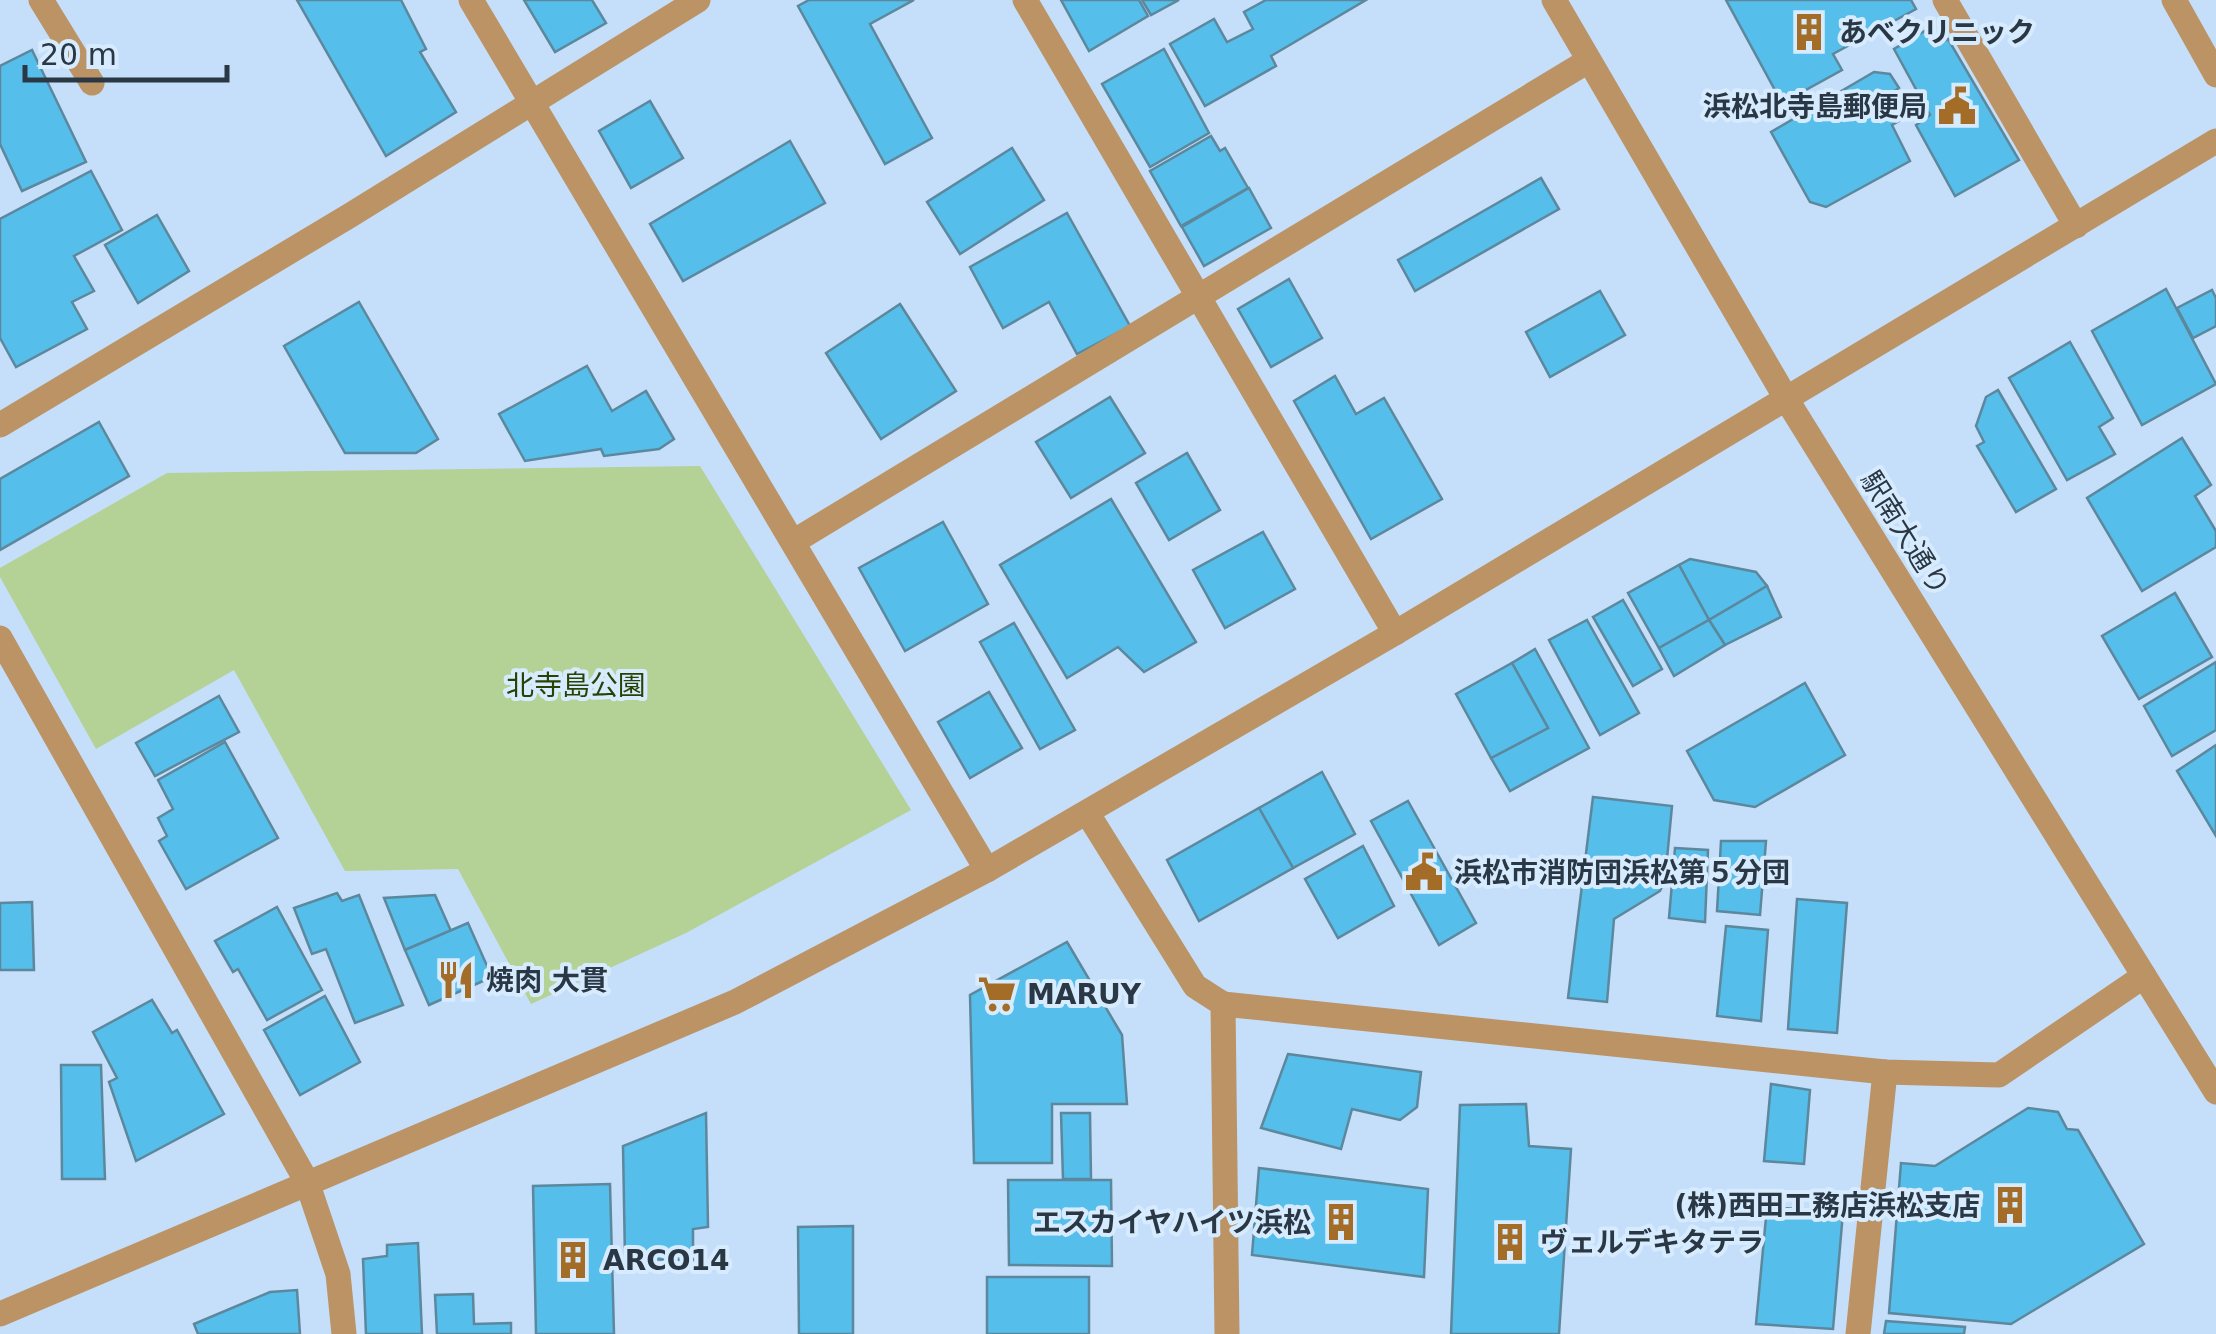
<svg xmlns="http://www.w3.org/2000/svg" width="2216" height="1334" viewBox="0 0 2216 1334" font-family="'DejaVu Sans','Noto Sans JP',sans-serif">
  <rect width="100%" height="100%" fill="#c5def9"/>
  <path fill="#b4d196" d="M700 466 911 810 686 933 531 1004 458 869 345 871 234 670 96 749 0 577V568L167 473Z"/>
  <g fill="#56beeb" stroke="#5c889d" stroke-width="2.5">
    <path d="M297 0H401L426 49 420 52 456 112 386 156Z"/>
    <path d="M524 0H592L606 23 555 52Z"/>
    <path d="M809 0H914L870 24 932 138 885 164 798 6Z"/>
    <path d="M1061 0H1139L1148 16 1089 51Z"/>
    <path d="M1142 0H1179L1151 15Z"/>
    <path d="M1266 0H1366L1271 56 1276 66 1205 106 1170 44 1214 19 1227 42 1253 29 1244 12Z"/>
    <path d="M1726 0H1911L1916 9 1833 54 1842 70 1782 103Z"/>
    <path d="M1928 29 1936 46 1948 39 2019 160 1955 196 1916 125 1930 115 1894 49Z"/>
    <path d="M1164 49 1209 133 1150 167 1102 84Z"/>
    <path d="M32 50 86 162 22 191 0 144V66Z"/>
    <path d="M1874 72 1890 74 1899 88 1890 94 1901 120 1892 125 1910 161 1826 207 1810 202 1771 132Z"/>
    <path d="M650 101 683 158 631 188 599 131Z"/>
    <path d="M1211 136 1220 151 1225 148 1248 188 1181 226 1150 171Z"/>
    <path d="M790 141 825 203 683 281 650 224Z"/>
    <path d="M1012 148 1044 200 960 254 927 202Z"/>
    <path d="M91 171 122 230 74 256 94 291 72 302 87 329 16 367 0 338V219Z"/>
    <path d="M1541 178 1559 209 1415 291 1398 260Z"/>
    <path d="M1249 188 1271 228 1204 266 1182 227Z"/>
    <path d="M1067 213 1130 326 1077 354 1049 302 1003 328 970 267Z"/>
    <path d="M157 215 189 271 138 303 105 245Z"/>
    <path d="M1289 279 1322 338 1271 367 1238 309Z"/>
    <path d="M2166 289 2216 384 2142 425 2092 331Z"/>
    <path d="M2212 290 2216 298V326L2193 338 2177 308Z"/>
    <path d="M1600 291 1625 335 1550 377 1526 332Z"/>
    <path d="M359 302 438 439 416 453H345L284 346Z"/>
    <path d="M900 304 956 391 881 439 826 353Z"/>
    <path d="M2070 342 2113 418 2099 427 2115 454 2067 480 2009 378Z"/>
    <path d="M587 366 612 411 646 391 674 439 659 449 604 456 601 449 525 461 499 414Z"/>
    <path d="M1335 376 1356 414 1384 398 1442 499 1371 539 1294 401Z"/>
    <path d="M1998 390 2056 489 2016 512 1977 446 1984 442 1976 426 1986 397Z"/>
    <path d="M1110 397 1145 453 1071 498 1036 442Z"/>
    <path d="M99 422 129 476 0 550V479Z"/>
    <path d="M2182 438 2211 485 2195 496 2216 531V547L2142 591 2087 498Z"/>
    <path d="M1187 453 1220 510 1169 540 1136 483Z"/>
    <path d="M1111 499 1196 642 1144 672 1118 647 1067 678 1000 565Z"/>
    <path d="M943 522 988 604 905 651 859 568Z"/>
    <path d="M1263 532 1295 589 1225 628 1193 570Z"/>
    <path d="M1690 559 1756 572 1767 586 1709 620 1679 565Z"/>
    <path d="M1679 565 1709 620 1659 648 1628 593Z"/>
    <path d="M1767 586 1781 617 1725 645 1709 620Z"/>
    <path d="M2175 593 2212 657 2139 699 2102 636Z"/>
    <path d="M1623 600 1662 669 1633 686 1593 617Z"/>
    <path d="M1587 620 1639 713 1600 735 1549 640Z"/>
    <path d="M1709 620 1725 645 1674 676 1659 648Z"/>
    <path d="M1014 623 1075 730 1040 749 980 642Z"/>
    <path d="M1535 649 1589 748 1510 791 1491 758 1548 728 1512 663Z"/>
    <path d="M2216 662V730L2172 756 2144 706Z"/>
    <path d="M1512 663 1548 728 1491 758 1456 694Z"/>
    <path d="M1805 683 1845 755 1755 807 1714 800 1687 751Z"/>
    <path d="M989 692 1022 748 970 778 938 722Z"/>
    <path d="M219 696 239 732 155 776 136 743Z"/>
    <path d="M225 742 278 838 186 889 159 841 167 836 158 818 173 809 158 780Z"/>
    <path d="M2216 745V836L2177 771Z"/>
    <path d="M1322 772 1355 834 1293 868 1259 808Z"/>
    <path d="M1593 797 1672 806 1665 880 1660 891 1614 919 1607 1002 1568 998Z"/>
    <path d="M1408 801 1476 923 1439 945 1371 821Z"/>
    <path d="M1259 808 1293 868 1199 921 1167 860Z"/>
    <path d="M1721 841H1766L1760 915 1717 911Z"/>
    <path d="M1363 846 1394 906 1338 938 1305 879Z"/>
    <path d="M1675 848 1708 850 1705 922 1669 918Z"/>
    <path d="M337 893 342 901 359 895 403 1005 355 1023 326 949 312 954 294 908Z"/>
    <path d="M435 895 451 931 405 950 384 898Z"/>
    <path d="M1797 899 1847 903 1837 1033 1788 1029Z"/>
    <path d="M32 902 34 970H0V903Z"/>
    <path d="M277 907 322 990 267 1020 238 969 233 972 215 941Z"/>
    <path d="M468 923 492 977 429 1005 405 950Z"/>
    <path d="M1726 926 1768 930 1761 1021 1717 1016Z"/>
    <path d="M1067 942 1122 1035 1127 1104H1052V1163H974L970 995Z"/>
    <path d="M325 996 360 1062 300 1095 264 1030Z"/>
    <path d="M152 1000 172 1033 177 1030 224 1114 136 1161 109 1082 117 1078 93 1032Z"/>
    <path d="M1288 1054 1421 1072 1417 1107 1400 1120 1352 1109 1341 1149 1261 1128Z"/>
    <path d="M61 1065H101L105 1179H62Z"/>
    <path d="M1771 1084 1810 1090 1804 1164 1764 1161Z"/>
    <path d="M1526 1104 1529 1146 1571 1149 1559 1334H1451L1460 1105Z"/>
    <path d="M2028 1108 2058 1112 2067 1129 2078 1130 2144 1244 2011 1324 1889 1313 1901 1163 1935 1166Z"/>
    <path d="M706 1113 708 1227 693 1229V1260L625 1259 623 1146Z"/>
    <path d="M1061 1113H1090L1091 1179H1063Z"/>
    <path d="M1259 1168 1428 1189 1424 1277 1252 1255Z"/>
    <path d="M1008 1180H1111L1112 1266 1009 1265Z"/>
    <path d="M610 1184 614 1334H536L533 1186Z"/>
    <path d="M1767 1207 1843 1212 1833 1329 1756 1324Z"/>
    <path d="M853 1226V1334H799L798 1227Z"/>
    <path d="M418 1243 422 1334H366L363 1259 387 1256V1245Z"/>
    <rect x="987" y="1277" width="102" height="57"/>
    <path d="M297 1290 300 1334H198L194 1324 270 1292Z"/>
    <path d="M473 1294 474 1324 511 1323V1334H437L435 1295Z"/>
    <path d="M1886 1321 1965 1327 1964 1334H1884Z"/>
  </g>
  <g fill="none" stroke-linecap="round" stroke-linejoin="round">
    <g stroke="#bb9365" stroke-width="25">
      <path d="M41 0 92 83"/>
      <path d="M471 0 987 870"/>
      <path d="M1025 0 1395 633"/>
      <path d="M1554 0 1787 400 2216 1092"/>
      <path d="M1945 0 2076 226"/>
      <path d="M2174 0 2216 75"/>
      <path d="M0 425 349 216 698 0"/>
      <path d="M793 542 1588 61"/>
      <path d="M0 638 307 1182 338 1274 344 1334"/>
      <path d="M1088 814 1195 986 1223 1004 1227 1334"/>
      <path d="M1223 1004 1885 1072 1999 1075 2144 976"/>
      <path d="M0 1314 735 1002 987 870 1395 633 2216 141"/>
      <path d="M1858 1334 1885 1072"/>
    </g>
  </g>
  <defs>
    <g id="building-bare" transform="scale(3)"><path d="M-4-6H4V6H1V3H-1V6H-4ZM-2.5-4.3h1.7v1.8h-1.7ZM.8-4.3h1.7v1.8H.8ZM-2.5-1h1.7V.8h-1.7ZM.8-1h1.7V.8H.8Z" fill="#a36d27" stroke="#d7ebff" stroke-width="2.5" paint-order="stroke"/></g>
    <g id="civic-bare" transform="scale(3)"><path d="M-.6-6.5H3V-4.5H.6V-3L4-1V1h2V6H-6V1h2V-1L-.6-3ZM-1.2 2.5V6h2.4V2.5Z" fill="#a36d27" stroke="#d7ebff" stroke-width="2.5" paint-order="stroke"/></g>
    <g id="restaurant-bare" transform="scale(3)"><path d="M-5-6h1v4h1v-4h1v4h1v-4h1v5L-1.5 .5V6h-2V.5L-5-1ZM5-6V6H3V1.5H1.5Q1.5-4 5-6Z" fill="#a36d27" stroke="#d7ebff" stroke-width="2.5" paint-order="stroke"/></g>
    <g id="supermarket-bare" transform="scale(3)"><path d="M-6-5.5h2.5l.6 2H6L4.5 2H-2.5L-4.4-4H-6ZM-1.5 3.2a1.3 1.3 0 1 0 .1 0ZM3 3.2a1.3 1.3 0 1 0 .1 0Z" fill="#a36d27" stroke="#d7ebff" stroke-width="2.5" paint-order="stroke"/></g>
  </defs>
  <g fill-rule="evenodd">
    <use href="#building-bare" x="1809" y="32"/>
    <use href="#civic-bare" x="1957" y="106"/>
    <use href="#civic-bare" x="1424" y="872"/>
    <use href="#restaurant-bare" x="456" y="980"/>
    <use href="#supermarket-bare" x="997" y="994"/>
    <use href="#building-bare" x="2010" y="1205"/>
    <use href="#building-bare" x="1341" y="1222"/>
    <use href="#building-bare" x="1510" y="1242"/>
    <use href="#building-bare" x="573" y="1260"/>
  </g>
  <g text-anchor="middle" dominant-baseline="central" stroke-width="8" stroke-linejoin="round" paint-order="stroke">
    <g font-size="28" font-weight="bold" fill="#2a3744" stroke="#d7ebff" text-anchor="start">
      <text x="1839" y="32">あべクリニック</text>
      <text x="1927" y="106" text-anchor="end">浜松北寺島郵便局</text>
      <text x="1454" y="872">浜松市消防団浜松第５分団</text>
      <text x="486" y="980">焼肉 大貫</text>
      <text x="1027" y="994">MARUY</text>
      <text x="1980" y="1205" text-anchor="end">(株)西田工務店浜松支店</text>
      <text x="1311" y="1222" text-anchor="end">エスカイヤハイツ浜松</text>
      <text x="1540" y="1242">ヴェルデキタテラ</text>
      <text x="603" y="1260">ARCO14</text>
    </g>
    <g font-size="28" fill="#2a3744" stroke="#d7ebff">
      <text transform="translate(1905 533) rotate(58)">駅南大通り</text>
    </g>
    <g font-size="28" fill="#2a4104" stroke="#d7ebff">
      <text x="576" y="685">北寺島公園</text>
    </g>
  </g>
  <path d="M25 65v15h202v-15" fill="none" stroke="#2a3744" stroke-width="5"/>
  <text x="40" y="65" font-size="30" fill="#2a3744" stroke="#d7ebff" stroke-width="8" paint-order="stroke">20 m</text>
</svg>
